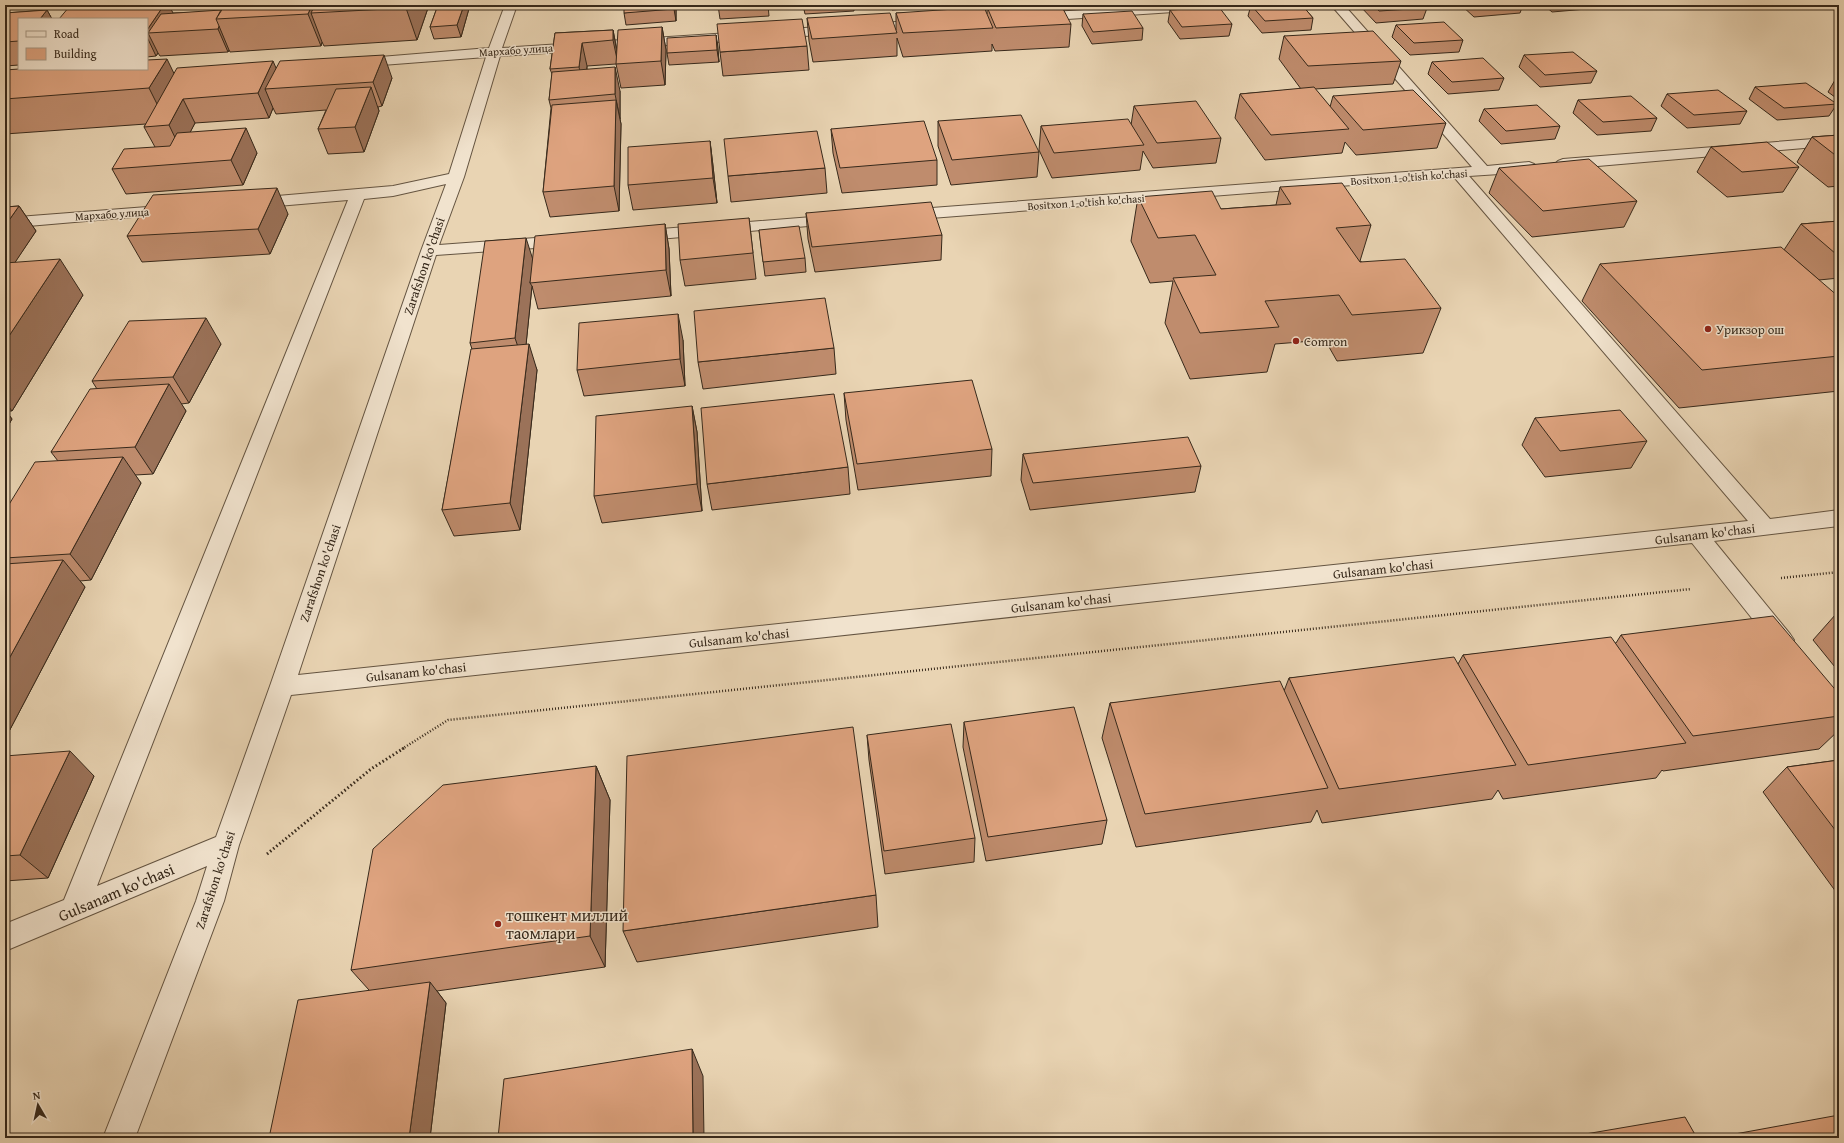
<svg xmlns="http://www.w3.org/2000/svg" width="1844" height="1143" viewBox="0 0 1844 1143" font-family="'Gentium Book Plus',serif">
  <rect width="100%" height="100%" fill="#e9d4b3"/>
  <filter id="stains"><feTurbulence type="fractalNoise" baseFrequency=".005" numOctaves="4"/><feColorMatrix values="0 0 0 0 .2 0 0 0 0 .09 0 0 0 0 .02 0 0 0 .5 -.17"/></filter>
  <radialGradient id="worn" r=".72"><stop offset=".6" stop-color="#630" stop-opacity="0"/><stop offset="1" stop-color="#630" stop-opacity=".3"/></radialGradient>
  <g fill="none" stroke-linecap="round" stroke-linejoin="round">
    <g stroke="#645441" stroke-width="2">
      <g id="minor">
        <path d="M505 5H517L502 48 927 20 931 21 933 24 931 27 927 28 500 56 464 177 439 245 563 236 569 238 571 241 569 244 563 246 436 255 298 675 1748 521 1454 177 905 220 899 218 897 215 899 212 905 210 1472 167 1331 5H1344L1487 166 1529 162 1534 164 1537 167 1534 170 1529 172 1469 176 1770 519 1839 510V526L1714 541 1790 634 1794 640 1790 646 1782 649 1774 646 1692 543 291 695 239 845 224 901 135 1138H103L196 901 207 866 5 951V924L64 900 348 200 253 208 247 206 245 203 247 200 253 198 393 186 449 174 486 57 356 67 351 66 349 63 351 60 356 59 489 48ZM446 184 421 251 270 686 216 837 97 886 364 199 393 196Z"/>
        <path d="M1163 5H1225L1223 8 1219 9 1037 21 1033 20 1031 17 1033 14 1037 13Z"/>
        <path d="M1839 137V145L1563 169 1558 167 1555 164 1558 161 1563 159Z"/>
        <path d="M173 205 179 207 181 210 179 213 5 228V218Z"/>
        <path d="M837 215 843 217 845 220 843 223 636 241 630 239 628 236 630 233 636 231Z"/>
      </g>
    </g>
    <g stroke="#37291b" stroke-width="2.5" stroke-dasharray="1 2" stroke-linecap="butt">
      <path d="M1781 578 1839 572"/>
      <path d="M402 749 448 720 1691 589"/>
    </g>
    <path stroke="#37291b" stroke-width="3" stroke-dasharray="1.5 2.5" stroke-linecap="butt" d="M267 854 371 769 404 748"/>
    <use href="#minor" fill="#f1e3ce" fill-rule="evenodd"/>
  </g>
  <g fill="#bf8c6d" stroke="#37291b">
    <path d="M429 5 417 40 324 46 322 42 321 46 230 52 229 50 228 52 160 56 158 53 156 56 147 57V19L173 13Z"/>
    <path d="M438 5H470L461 37 434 39 430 27Z"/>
    <path d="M676 5V21L626 25 624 13Z"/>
    <path d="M718 5H768L769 16 720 19Z"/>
    <path d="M803 5H854V11L805 14Z"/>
    <path d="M890 5H941L940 6 892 10Z"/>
    <path d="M1251 5H1302L1313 18 1311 30 1262 33 1248 16Z"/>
    <path d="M1360 5H1424L1427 8 1423 19 1376 23 1360 6Z"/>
    <path d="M1461 5H1523L1520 13 1474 17Z"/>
    <path d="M1544 5H1600L1598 8 1552 12Z"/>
    <path d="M1633 5H1648L1634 6Z"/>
    <path d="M987 7 1071 24 1069 47 995 51 992 44V51L903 57 897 38V56L813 62 809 41 807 18 896 30V13L987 14Z"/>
    <path d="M47 10 52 19H19V65L5 66V13Z"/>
    <path d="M1170 10 1232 24 1229 36 1180 39 1168 22Z"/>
    <path d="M1083 14 1143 28 1142 40 1092 44 1082 26Z"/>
    <path d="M1396 25 1463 40 1459 52 1410 55 1392 37Z"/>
    <path d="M662 27 666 50 665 85 621 88 616 64 587 66V69L620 91V119L621 124 619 211 550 217 543 192 551 108 549 100 552 74 550 69 555 33 613 30 617 50Z"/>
    <path d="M716 35 719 62 669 65 667 53Z"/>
    <path d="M1284 36 1401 61 1393 84 1315 89 1330 107 1333 96 1446 123 1437 148 1356 155 1345 142 1342 153 1265 160 1235 118 1240 94 1301 89 1279 59Z"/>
    <path d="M807 46 809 70 723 76 720 52Z"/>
    <path d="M1524 55 1597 71 1591 83 1540 87 1519 67Z"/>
    <path d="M1432 62 1504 78 1499 90 1448 94 1428 74Z"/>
    <path d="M276 68 392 78 382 106 378 107 379 111 364 152 328 154 318 129 326 110 276 114 273 108 269 118 195 123 190 132 257 153 243 185 126 194 112 169 155 147 144 127 146 124 5 134V70L174 74Z"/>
    <path d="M1839 79V100L1828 92 1835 80Z"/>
    <path d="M1755 87 1837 104 1829 116 1777 120 1749 99Z"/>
    <path d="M1667 94 1747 111 1740 124 1687 128 1661 106Z"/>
    <path d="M1578 100 1657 118 1651 131 1597 135 1573 113Z"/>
    <path d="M1134 106 1221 138 1216 163 1153 168 1143 151 1140 170 1052 178 1039 150 1041 126 1131 125Z"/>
    <path d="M1484 109 1560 126 1555 139 1501 144 1479 121Z"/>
    <path d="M938 121 1039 152 1037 177 951 185 938 146Z"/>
    <path d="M831 129 937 160V185L842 193 833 153Z"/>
    <path d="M1839 135V186L1828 187 1797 162 1812 137Z"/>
    <path d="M710 141 713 166 717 203 633 210 628 185Z"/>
    <path d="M1711 147 1799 167 1783 192 1727 197 1697 172Z"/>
    <path d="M825 168 827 193 731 202 728 176Z"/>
    <path d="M1499 168 1637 201 1624 227 1532 237 1489 193Z"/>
    <path d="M1280 187 1371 225 1360 261 1441 308 1423 353 1337 361 1325 340 1275 344 1267 372 1190 379 1165 323 1173 281 1150 283 1131 241 1138 197 1221 209 1276 205Z"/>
    <path d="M19 206 36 231 15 262 83 295 12 411H6L12 419 5 431V207Z"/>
    <path d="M806 213 942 235 941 260 815 272 808 239Z"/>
    <path d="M288 214 270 254 142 262 127 236Z"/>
    <path d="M749 218 756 279 685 286 680 260Z"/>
    <path d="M1839 221V278L1819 280 1784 250 1801 224Z"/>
    <path d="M665 224 669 249 671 296 538 309 532 286 526 344 537 370 520 530 454 536 442 510 472 349 470 343 533 259Z"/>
    <path d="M759 230 805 258 806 272 765 276Z"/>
    <path d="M1600 264 1839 297V391L1679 408 1582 301Z"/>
    <path d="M683 340 685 386 584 396 577 370Z"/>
    <path d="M221 344 189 403 181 404 186 411 153 474 135 475 141 483 91 580 80 581 85 587 5 739V511L58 461 51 452 97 389 92 381Z"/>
    <path d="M834 348 836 374 703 389 698 362Z"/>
    <path d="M844 393 992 449 991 476 858 490 846 420Z"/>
    <path d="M692 406 697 432 702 511 602 523 594 496Z"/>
    <path d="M1535 418 1647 441 1631 468 1545 477 1522 445Z"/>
    <path d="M1023 454 1201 466 1195 492 1030 510 1021 480Z"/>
    <path d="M848 467 850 494 712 510 707 484Z"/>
    <path d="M1839 613V672L1813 640 1836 614Z"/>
    <path d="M1621 635 1839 694V730L1819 749 1663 771 1662 770 1656 778 1503 799 1498 790 1492 799 1322 823 1317 810 1311 822 1136 847 1102 738 1110 703 1284 691 1289 678 1458 664 1463 655 1616 643Z"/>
    <path d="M964 722 1107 820 1102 844 986 861 963 747Z"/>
    <path d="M867 735 975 838 974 862 885 874 869 760Z"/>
    <path d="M5 756 94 776 48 878 5 881Z"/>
    <path d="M1839 760V896L1763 792 1787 767Z"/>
    <path d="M596 766 610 800 605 967 437 991 446 1003 430 1138H269L369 990 351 970Z"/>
    <path d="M876 895 878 927 637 962 623 931Z"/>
  </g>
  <g fill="#9b7259" stroke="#37291b">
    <path d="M164 5H169L178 23 148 33 158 53 156 56 147 37V30Z"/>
    <path d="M312 5H338L311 13 322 42 321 46 308 14Z"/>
    <path d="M408 5H429L417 40 406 8Z"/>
    <path d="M464 5H470L461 37 457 25Z"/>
    <path d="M674 5H676V21L674 9Z"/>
    <path d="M47 10 52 19H40Z"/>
    <path d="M219 26 229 50 228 52 218 29Z"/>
    <path d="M662 27 666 50 665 85 661 61Z"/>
    <path d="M613 30 617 53 618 64 613 40Z"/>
    <path d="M716 35 718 47 719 62 717 50Z"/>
    <path d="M582 43 587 66 584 90 579 67Z"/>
    <path d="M384 55 392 78 382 106 373 82Z"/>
    <path d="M167 59 183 92 166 122 149 88Z"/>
    <path d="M273 61 283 84 265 89 273 108 269 118 258 93Z"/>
    <path d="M615 67 620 91V119L615 94Z"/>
    <path d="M371 87 379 111 364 152 355 127Z"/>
    <path d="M183 99 195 123 181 150 169 125Z"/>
    <path d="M616 100 621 124 619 211 614 186Z"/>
    <path d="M246 128 257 153 243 185 231 160Z"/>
    <path d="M710 141 713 166 717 203 713 178Z"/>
    <path d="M277 188 288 214 270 254 258 229Z"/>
    <path d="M19 206 36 231 8 273 5 269V226Z"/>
    <path d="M665 224 669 249 671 296 666 270Z"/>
    <path d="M526 238 534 263 530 283 532 286 524 365 515 338Z"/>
    <path d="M60 259 83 295 12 411 5 402V342Z"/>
    <path d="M678 314 683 340 685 386 680 359Z"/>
    <path d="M206 318 221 344 189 403 173 377Z"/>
    <path d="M529 344 537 370 520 530 510 503Z"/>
    <path d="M169 384 186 411 153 474 135 447Z"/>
    <path d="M692 406 697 432 702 511 697 484Z"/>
    <path d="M5 410 12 419 5 431Z"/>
    <path d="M123 457 141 483 91 580 70 554Z"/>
    <path d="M63 560 85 587 5 739V666Z"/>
    <path d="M70 751 94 776 48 878 20 855Z"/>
    <path d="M596 766 610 800 605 967 590 936Z"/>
    <path d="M430 982 446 1003 430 1138H409Z"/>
    <path d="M692 1049 703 1076 704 1138H693Z"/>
  </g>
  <g fill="#dea37f" stroke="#37291b">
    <path d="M94 5H164L147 30V19H59L69 7Z"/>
    <path d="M225 5H312L308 14 216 19Z"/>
    <path d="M315 5H408L406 8 311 13Z"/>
    <path d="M438 5H464L457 25 430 27Z"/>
    <path d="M624 5H674V9L624 13Z"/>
    <path d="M718 5H759L718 8Z"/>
    <path d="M1028 5H1061L1071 24 996 28 987 7Z"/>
    <path d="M1251 5H1302L1313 18 1265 21Z"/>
    <path d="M1374 5H1424L1427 8 1379 11Z"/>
    <path d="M984 7 993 28 903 33 896 13Z"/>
    <path d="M1219 7 1232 24 1182 27 1170 10Z"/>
    <path d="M47 10 40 19H19V41L5 42V13Z"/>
    <path d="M221 10 216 19 219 26 218 29 148 33 161 14Z"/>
    <path d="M1132 11 1143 28 1093 32 1083 14Z"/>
    <path d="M890 13 897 33 812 39 807 18Z"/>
    <path d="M802 19 807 46 720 52 717 24Z"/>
    <path d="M1444 22 1463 40 1414 43 1396 25Z"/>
    <path d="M662 27 661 61 616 64 618 30Z"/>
    <path d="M613 30V40L582 43 579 67 550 69 555 33Z"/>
    <path d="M1373 31 1401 61 1308 66 1284 36Z"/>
    <path d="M716 35 717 50 667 53V38Z"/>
    <path d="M1573 52 1597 71 1545 75 1524 55Z"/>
    <path d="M384 55 373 82 265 89 280 61Z"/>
    <path d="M1483 58 1504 78 1452 82 1432 62Z"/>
    <path d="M167 59 149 88 5 99V70L19 69H147V60Z"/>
    <path d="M273 61 258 93 183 99 169 125 144 127 177 68Z"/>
    <path d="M615 67V94L549 100 552 72Z"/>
    <path d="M1839 79V82L1835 80Z"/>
    <path d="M1806 83 1837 104 1784 108 1755 87Z"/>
    <path d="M371 87 355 127 318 129 336 89Z"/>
    <path d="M1314 87 1349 129 1271 135 1240 94Z"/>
    <path d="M1413 90 1446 123 1363 130 1333 96Z"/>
    <path d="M1718 90 1747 111 1694 115 1667 94Z"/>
    <path d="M1631 96 1657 118 1603 122 1578 100Z"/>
    <path d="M616 100 614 186 543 192 552 105Z"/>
    <path d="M1196 101 1221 138 1157 143 1134 106Z"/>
    <path d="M1537 105 1560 126 1506 131 1484 109Z"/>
    <path d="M1021 115 1039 152 952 160 938 121Z"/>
    <path d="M1128 119 1144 145 1054 153 1041 126Z"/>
    <path d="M924 121 937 160 840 168 831 129Z"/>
    <path d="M246 128 231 160 112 169 124 149 170 146 177 133Z"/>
    <path d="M817 131 825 168 728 176 724 139Z"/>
    <path d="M1839 135V158L1812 137Z"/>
    <path d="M710 141 713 178 628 185V147Z"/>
    <path d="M1767 142 1799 167 1742 172 1711 147Z"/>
    <path d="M1589 159 1637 201 1543 211 1499 168Z"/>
    <path d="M1342 183 1371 225 1336 228 1360 262 1405 259 1441 308 1352 315 1339 295 1265 301 1279 327 1200 333 1173 278 1216 275 1195 235 1158 238 1138 197 1212 191 1221 209 1291 204 1280 187Z"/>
    <path d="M277 188 258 229 127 236 153 195Z"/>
    <path d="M931 202 942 235 812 247 806 213Z"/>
    <path d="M19 206 5 226V207Z"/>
    <path d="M749 218 753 253 680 260 678 224Z"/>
    <path d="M1839 221V254H1836L1801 224Z"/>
    <path d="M665 224 666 270 530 283 535 236Z"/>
    <path d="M799 226 805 258 763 262 759 230Z"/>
    <path d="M526 238 515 338 470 343 485 241Z"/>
    <path d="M1781 247 1839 297V356L1702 370 1600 264Z"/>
    <path d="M60 259 5 342V263Z"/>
    <path d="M825 298 834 348 698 362 694 311Z"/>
    <path d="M678 314 680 359 577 370 579 323Z"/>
    <path d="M206 318 173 377 92 381 129 321Z"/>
    <path d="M529 344 510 503 442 510 471 349Z"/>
    <path d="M972 380 992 449 857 464 844 393Z"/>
    <path d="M169 384 135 447 51 452 90 389Z"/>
    <path d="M834 394 848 467 707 484 701 408Z"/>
    <path d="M692 406 697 484 594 496 596 416Z"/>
    <path d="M1620 410 1647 441 1560 451 1535 418Z"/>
    <path d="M1188 437 1201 466 1033 483 1023 454Z"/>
    <path d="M123 457 70 554 5 558V511L35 462Z"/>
    <path d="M63 560 5 666V564Z"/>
    <path d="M1773 616 1839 694V716L1693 736 1621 635Z"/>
    <path d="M1611 637 1686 743 1528 765 1463 655Z"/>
    <path d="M1454 657 1516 765 1339 789 1289 678Z"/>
    <path d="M1280 681 1328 788 1145 814 1110 703Z"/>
    <path d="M1074 707 1107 820 988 837 964 722Z"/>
    <path d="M951 724 975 838 884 851 867 735Z"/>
    <path d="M853 727 876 895 623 931 627 756Z"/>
    <path d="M70 751 20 855 5 856V756Z"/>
    <path d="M1839 760V835L1787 767Z"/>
    <path d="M596 766 590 936 351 970 373 849 443 785Z"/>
    <path d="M430 982 409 1138H269L298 1000Z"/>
    <path d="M692 1049 693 1138H498L504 1079Z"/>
    <path d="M1839 1115V1138H1726L1724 1136Z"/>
    <path d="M1685 1117 1697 1138H1562Z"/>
  </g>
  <g fill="#8f2418" stroke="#f1e3ce" stroke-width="1.5">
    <circle cx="1708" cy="329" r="4"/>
    <circle cx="1296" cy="341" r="4"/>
    <circle cx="498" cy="924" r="4"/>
  </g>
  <g text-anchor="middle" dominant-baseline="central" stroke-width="3" stroke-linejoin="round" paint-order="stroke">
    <g font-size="11" fill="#37291b" stroke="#f1e3ce">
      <text transform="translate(516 50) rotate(-4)">Мархабо улица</text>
      <text transform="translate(1409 177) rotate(-4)">Bositxon 1-o'tish ko'chasi</text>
      <text transform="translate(1086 202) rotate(-4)">Bositxon 1-o'tish ko'chasi</text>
      <text transform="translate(112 214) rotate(-4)">Мархабо улица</text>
    </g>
    <g font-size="13" fill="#37291b" stroke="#f1e3ce">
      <text transform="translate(424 266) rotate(-71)">Zarafshon ko'chasi</text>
      <text transform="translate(1705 534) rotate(-7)">Gulsanam ko'chasi</text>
      <text transform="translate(1383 569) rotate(-6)">Gulsanam ko'chasi</text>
      <text transform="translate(320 573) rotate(-71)">Zarafshon ko'chasi</text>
      <text transform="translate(1061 603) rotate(-6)">Gulsanam ko'chasi</text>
      <text transform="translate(739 638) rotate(-6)">Gulsanam ko'chasi</text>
      <text transform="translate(416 672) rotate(-6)">Gulsanam ko'chasi</text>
      <text transform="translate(215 880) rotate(-72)">Zarafshon ko'chasi</text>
    </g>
    <g font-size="13" fill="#37291b" stroke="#f1e3ce" text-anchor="start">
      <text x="1716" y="329">Урикзор ош</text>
      <text x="1304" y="341">Сomron</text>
    </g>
    <g font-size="16" fill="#37291b" stroke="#f1e3ce">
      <text transform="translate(116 892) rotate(-23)">Gulsanam ko'chasi</text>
    </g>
    <g font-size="16" fill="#37291b" stroke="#f1e3ce" text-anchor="start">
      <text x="506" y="915">тошкент миллий<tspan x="506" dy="18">таомлари</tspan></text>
    </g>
  </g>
  <rect width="1844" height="1143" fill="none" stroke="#e9d4b3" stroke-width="20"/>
  <rect x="6" y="6" width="1832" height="1131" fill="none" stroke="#37291b" stroke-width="2"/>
  <rect x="10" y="10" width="1824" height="1123" fill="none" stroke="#37291b"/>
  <rect x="18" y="18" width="130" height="52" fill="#f1e3ce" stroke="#a79986"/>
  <rect x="26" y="31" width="20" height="6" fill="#f1e3ce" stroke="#a79986"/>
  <text x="54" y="38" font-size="12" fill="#37291b">Road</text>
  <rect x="26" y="48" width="20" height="12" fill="#dea37f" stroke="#a79986"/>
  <text x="54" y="58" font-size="12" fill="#37291b">Building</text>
  <g transform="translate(38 1105) rotate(351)" stroke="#f1e3ce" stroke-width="3" paint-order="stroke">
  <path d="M0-3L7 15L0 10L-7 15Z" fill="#37291b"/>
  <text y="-6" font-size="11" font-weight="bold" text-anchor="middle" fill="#37291b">N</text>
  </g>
  <rect width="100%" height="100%" filter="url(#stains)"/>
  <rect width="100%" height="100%" fill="url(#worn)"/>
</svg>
